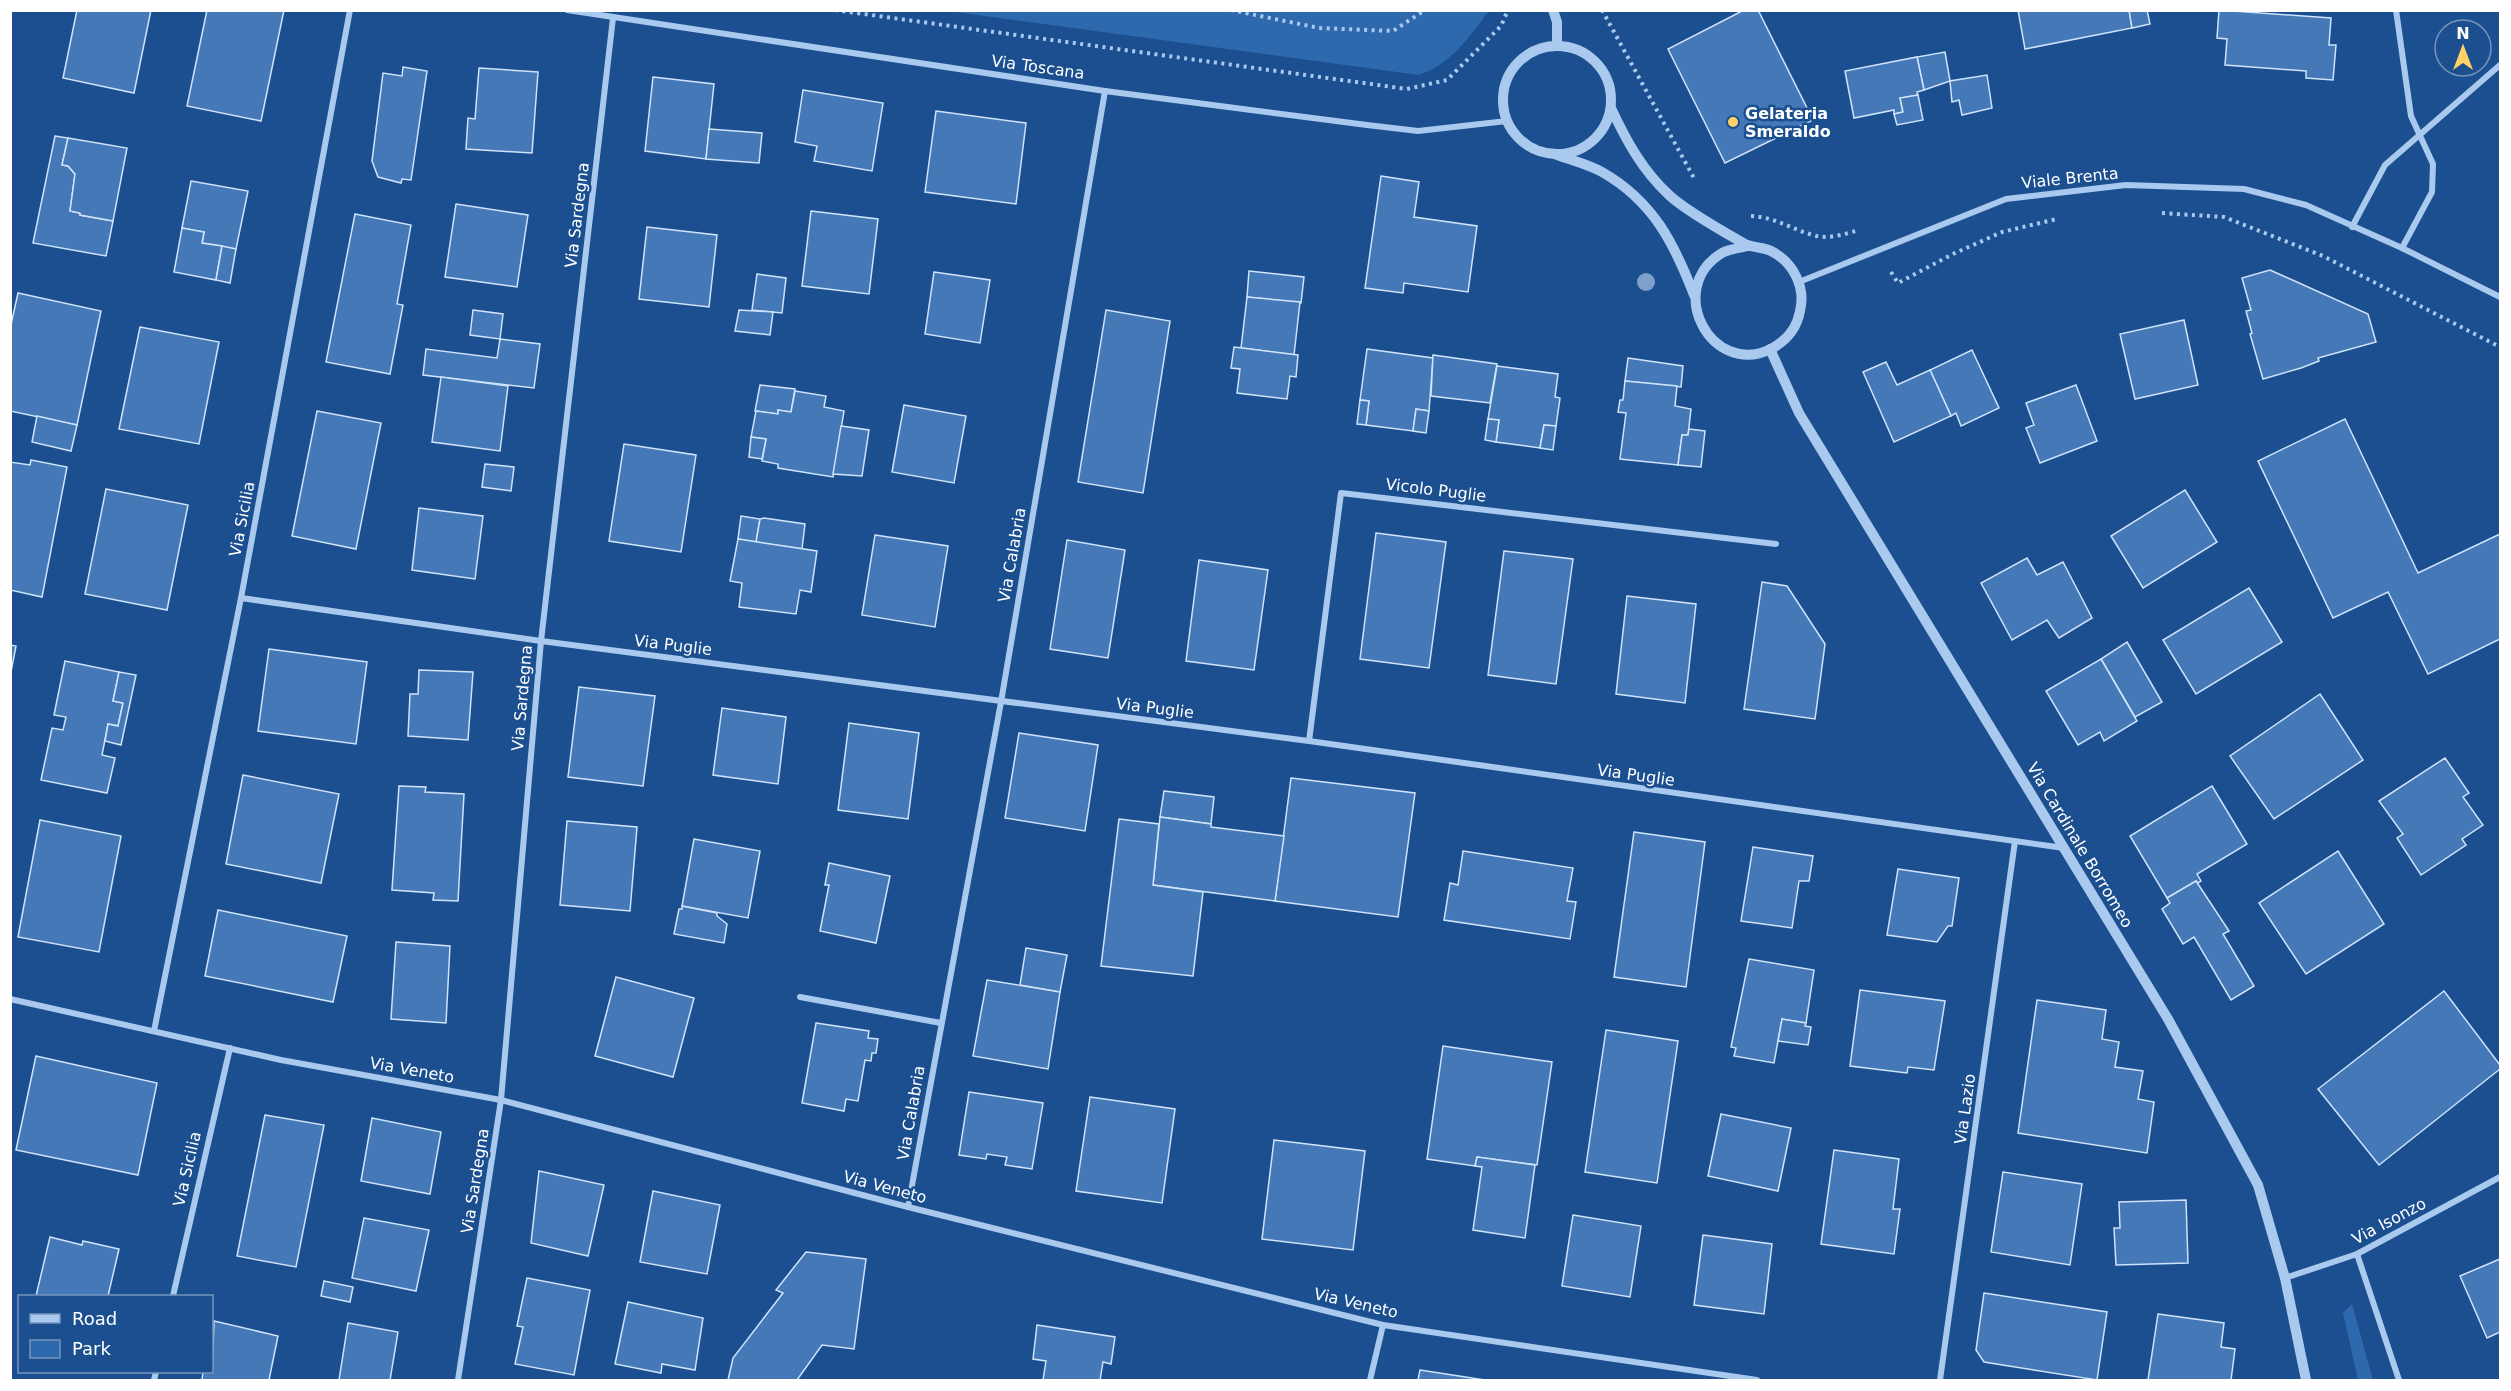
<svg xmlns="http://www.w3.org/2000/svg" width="2511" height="1391" viewBox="0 0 2511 1391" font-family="'DejaVu Sans',sans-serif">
  <rect width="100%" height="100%" fill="#1b4f8f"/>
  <g fill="#2e69ad">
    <path d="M948 11 1489 10V11C1468 38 1453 63 1419 75Z"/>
    <path d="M2352 1304 2373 1380H2358L2343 1313Z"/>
  </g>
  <g fill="#4478b7" stroke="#cfe3fa" stroke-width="1.5">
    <path d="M77 10H151L134 93 63 78Z"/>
    <path d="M207 10H284L261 121 187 106Z"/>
    <path d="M1744 10H1758L1813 120 1725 163 1668 49Z"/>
    <path d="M2018 10H2129L2132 28 2025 49Z"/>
    <path d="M2129 10H2147L2150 24 2132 28Z"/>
    <path d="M2219 10 2331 18 2329 45H2336L2333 80 2306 78V71L2225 65 2227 39 2217 38Z"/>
    <path d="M1945 52 1950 81 1924 90 1917 57Z"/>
    <path d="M1917 57 1924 90 1917 92 1918 95 1900 98 1903 112 1894 114V110L1854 118 1845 71Z"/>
    <path d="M403 67 427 71 411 180 402 179 401 183 378 177 372 161 383 73 402 76Z"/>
    <path d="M479 68 538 72 532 153 466 149 468 118 475 119Z"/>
    <path d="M1987 75 1992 108 1962 115 1959 100 1952 102 1950 81Z"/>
    <path d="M653 77 714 84 706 159 645 151Z"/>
    <path d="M803 90 883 103 872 171 814 161 817 146 795 142Z"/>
    <path d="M1918 95 1923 120 1897 125 1894 114 1903 112 1900 98Z"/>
    <path d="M936 111 1026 123 1016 204 925 192Z"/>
    <path d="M709 129 762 133 759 163 706 159Z"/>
    <path d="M55 136 68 138 62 165 68 166 75 174 70 211 80 213V215L113 221 106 256 33 243Z"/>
    <path d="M68 138 127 148 113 221 80 215V213L70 211 75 174 68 166 62 165Z"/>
    <path d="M1381 176 1419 182 1414 217 1477 226 1468 292 1404 283 1403 293 1365 288Z"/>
    <path d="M191 181 248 191 236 249 202 243 204 232 182 228Z"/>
    <path d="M456 204 528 215 517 287 445 277Z"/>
    <path d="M811 211 878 219 869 294 802 286Z"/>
    <path d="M355 214 411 225 397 304 403 305 390 374 326 362Z"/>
    <path d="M647 227 717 235 709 307 639 299Z"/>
    <path d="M182 228 204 232 202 243 222 246 216 280 174 272Z"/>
    <path d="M222 246 236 249 230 283 216 280Z"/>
    <path d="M2270 270 2368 314 2376 342 2318 358 2319 361 2301 368 2263 379 2250 334 2252 333 2246 311 2251 310 2242 278Z"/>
    <path d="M1249 271 1304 277 1301 303 1247 297Z"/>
    <path d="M934 272 990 280 980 343 925 334Z"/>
    <path d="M757 274 786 278 782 313 752 310Z"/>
    <path d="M18 293 101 311 77 425 10 411V329Z"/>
    <path d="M1247 297 1300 302 1294 355 1241 348Z"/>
    <path d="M473 310 503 314 500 339 470 335Z"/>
    <path d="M739 310 773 312 770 335 735 331Z"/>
    <path d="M1106 310 1170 321 1143 493 1078 482Z"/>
    <path d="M2184 320 2198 385 2135 399 2120 334Z"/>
    <path d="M140 327 219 342 199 444 119 429Z"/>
    <path d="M500 339 540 344 534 388 423 375 426 349 497 358Z"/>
    <path d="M1234 347 1298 355 1296 377 1290 376 1287 399 1237 393 1240 369 1231 368Z"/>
    <path d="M1367 349 1433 358 1429 411 1416 409 1413 431 1366 425 1369 401 1360 400Z"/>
    <path d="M1972 350 1999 408 1961 426 1956 413 1951 416 1930 370Z"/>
    <path d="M1433 355 1497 364 1490 403 1431 396Z"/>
    <path d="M1628 358 1683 366 1681 387 1625 381Z"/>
    <path d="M1886 362 1897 385 1930 370 1951 416 1894 442 1863 372Z"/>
    <path d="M1497 366 1558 374 1555 397 1560 398 1556 426 1544 425 1540 448 1496 442 1499 420 1488 419Z"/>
    <path d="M441 377 508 386 500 451 432 442Z"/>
    <path d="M1625 381 1677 386 1675 406 1691 409 1688 435H1682L1678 465 1620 459 1626 413 1618 412 1620 400H1623Z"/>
    <path d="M760 385 795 389 791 412 778 410V414L755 411Z"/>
    <path d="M2076 385 2097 441 2040 463 2026 428 2034 425 2026 403Z"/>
    <path d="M795 391 826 396 824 407 844 411 833 477 778 468V464L762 461 766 439 751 437 756 411 778 414V410L791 412Z"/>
    <path d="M1360 400 1369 401 1366 425 1357 424Z"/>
    <path d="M904 405 966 416 954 483 892 472Z"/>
    <path d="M1416 409 1429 411 1426 433 1413 431Z"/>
    <path d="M317 411 381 423 356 549 292 536Z"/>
    <path d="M37 416 77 425 71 451 32 442Z"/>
    <path d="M1488 419 1499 420 1496 442 1485 440Z"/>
    <path d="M2345 419 2418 573 2500 534V639L2428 674 2388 592 2333 618 2258 461Z"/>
    <path d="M1544 425 1556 426 1553 450 1540 448Z"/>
    <path d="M841 426 869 430 862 476 833 474Z"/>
    <path d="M1689 429 1705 431 1701 467 1678 465 1682 435H1688Z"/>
    <path d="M751 437 766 439 762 459 749 457Z"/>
    <path d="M624 444 696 455 681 552 609 541Z"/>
    <path d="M31 460 67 467 42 597 10 590V462L30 465Z"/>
    <path d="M485 464 514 467 511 491 482 487Z"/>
    <path d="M106 489 188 505 167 610 85 594Z"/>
    <path d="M2185 490 2217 542 2143 588 2111 536Z"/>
    <path d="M419 508 483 516 475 579 412 570Z"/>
    <path d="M741 516 760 519 756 542 738 539Z"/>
    <path d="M764 518 805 524 802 549 756 542 760 519Z"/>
    <path d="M1376 533 1446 542 1429 668 1360 659Z"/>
    <path d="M875 535 948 546 935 627 862 615Z"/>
    <path d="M738 539 817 551 811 592 800 590 796 614 739 607 742 583 730 581Z"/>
    <path d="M1067 540 1125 550 1108 658 1050 649Z"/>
    <path d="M1504 551 1573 559 1556 684 1488 675Z"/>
    <path d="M2027 558 2037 575 2063 562 2092 618 2059 638 2047 620 2012 640 1981 583Z"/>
    <path d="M1199 560 1268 570 1254 670 1186 661Z"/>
    <path d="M1762 582 1787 586 1825 644 1815 719 1744 709Z"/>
    <path d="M2249 588 2282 642 2196 694 2163 640Z"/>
    <path d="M1627 596 1696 604 1685 703 1616 694Z"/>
    <path d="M2127 642 2162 702 2135 717 2101 659Z"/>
    <path d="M10 645 16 646 10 677Z"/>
    <path d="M269 649 367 662 356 744 258 731Z"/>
    <path d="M2101 659 2137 721 2104 741 2100 732 2078 745 2046 691Z"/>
    <path d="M65 661 119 672 113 701 123 703 118 726 108 724 102 755 115 758 107 793 41 780 52 728 63 730 66 717 54 715Z"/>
    <path d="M419 670 473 672 468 740 408 736 410 694H418Z"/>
    <path d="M119 672 136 675 121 745 105 741 108 724 118 726 123 703 113 701Z"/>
    <path d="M579 687 655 696 643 786 568 777Z"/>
    <path d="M2320 694 2363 760 2274 819 2230 756Z"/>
    <path d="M722 708 786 717 778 784 713 775Z"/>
    <path d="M849 723 919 733 908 819 838 810Z"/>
    <path d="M1019 733 1098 745 1085 831 1005 818Z"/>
    <path d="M2445 758 2469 793 2463 797 2483 825 2462 839 2466 845 2421 875 2397 838 2403 834 2379 801Z"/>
    <path d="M243 775 339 794 321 883 226 864Z"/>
    <path d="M1291 778 1415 793 1398 917 1275 901Z"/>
    <path d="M399 786 426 787 425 792 464 794 458 901 433 900 434 893 392 890Z"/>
    <path d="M2212 786 2247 844 2197 874 2201 881 2198 883 2196 881 2167 898 2130 836Z"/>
    <path d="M1164 791 1214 797 1211 824 1160 817Z"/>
    <path d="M1160 817 1211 824V827L1284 836 1275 901 1153 885Z"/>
    <path d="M1119 819 1159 824 1153 885 1203 892 1193 976 1101 966Z"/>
    <path d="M40 820 121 836 99 952 18 937Z"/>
    <path d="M567 821 637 827 630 911 560 905Z"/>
    <path d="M1634 832 1705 842 1686 987 1614 977Z"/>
    <path d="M694 839 760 851 748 918 682 906Z"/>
    <path d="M1753 847 1813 856 1809 881H1799L1792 928 1741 921Z"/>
    <path d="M1463 851 1573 868 1567 901 1576 902 1570 939 1444 920 1450 883 1458 885Z"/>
    <path d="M2338 851 2384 924 2306 974 2259 903Z"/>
    <path d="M829 863 890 876 876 943 820 931 829 885H825Z"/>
    <path d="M1898 869 1959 878 1952 926H1948L1937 942 1887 935Z"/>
    <path d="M2196 881 2229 931 2223 934 2254 986 2231 1000 2194 937 2183 944 2162 909 2170 903 2167 898Z"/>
    <path d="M682 906 717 913V916L727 924 724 943 674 934 679 909H682Z"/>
    <path d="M218 910 347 936 333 1002 205 976Z"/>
    <path d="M396 942 450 946 446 1023 391 1019Z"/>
    <path d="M1026 948 1067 955 1060 992 1020 985Z"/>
    <path d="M1749 959 1814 970 1806 1023 1782 1019 1774 1063 1734 1056 1736 1048 1731 1047Z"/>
    <path d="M616 977 694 998 673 1077 595 1056Z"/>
    <path d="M987 980 1060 992 1048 1069 973 1056Z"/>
    <path d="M1860 990 1945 1001 1934 1070 1908 1067 1907 1073 1850 1066Z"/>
    <path d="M2444 991 2500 1065V1069L2379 1165 2318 1089Z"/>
    <path d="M2037 1000 2106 1010 2102 1039 2119 1042 2115 1067 2143 1071 2138 1099 2154 1102 2147 1153 2018 1133Z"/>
    <path d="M1782 1019 1806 1023 1805 1026 1811 1027 1808 1045 1778 1041Z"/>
    <path d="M816 1023 869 1031 868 1038 878 1039 876 1053H872L871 1061 865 1060 858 1101 846 1099 844 1111 802 1103Z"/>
    <path d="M1606 1030 1678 1041 1657 1183 1585 1172Z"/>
    <path d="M1443 1046 1552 1062 1537 1165 1477 1157 1475 1166 1427 1159Z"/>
    <path d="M36 1056 157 1083 138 1175 16 1150Z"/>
    <path d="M969 1092 1043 1103 1032 1169 1005 1165 1007 1157 987 1154 986 1159 959 1155Z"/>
    <path d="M1090 1097 1175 1109 1162 1203 1076 1191Z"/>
    <path d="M1721 1114 1791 1128 1778 1191 1708 1176Z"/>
    <path d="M265 1115 324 1125 296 1267 237 1256Z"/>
    <path d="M372 1118 441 1132 430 1194 361 1181Z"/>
    <path d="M1274 1140 1365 1151 1353 1250 1262 1239Z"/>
    <path d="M1834 1150 1899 1159 1893 1209H1900L1894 1254 1821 1244Z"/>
    <path d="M1477 1157 1535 1165 1525 1238 1473 1230 1482 1167 1475 1166Z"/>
    <path d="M539 1171 604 1185 588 1256 531 1243Z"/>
    <path d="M2003 1172 2082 1184 2070 1265 1991 1252Z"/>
    <path d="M653 1191 720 1205 707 1274 640 1262Z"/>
    <path d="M2186 1200 2188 1263 2116 1265 2114 1228H2120L2119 1202Z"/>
    <path d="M1573 1215 1641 1226 1630 1297 1562 1286Z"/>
    <path d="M364 1218 429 1230 416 1291 352 1278Z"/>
    <path d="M1703 1235 1772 1244 1764 1314 1694 1305Z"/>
    <path d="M50 1237 82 1245 83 1241 119 1249 108 1296H36Z"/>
    <path d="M806 1252 866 1259 854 1349 822 1345 797 1380H728L733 1358 783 1293 776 1290Z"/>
    <path d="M2500 1259V1332L2487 1338 2460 1276Z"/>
    <path d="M527 1278 590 1290 574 1375 515 1364 523 1327 517 1326Z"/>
    <path d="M324 1281 353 1287 350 1302 321 1296Z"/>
    <path d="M1984 1293 2107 1312 2097 1380 1984 1362 1976 1350Z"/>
    <path d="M628 1302 703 1318 695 1370 662 1364 661 1373 615 1364Z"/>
    <path d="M2158 1314 2224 1323 2221 1347 2235 1349 2231 1380H2148Z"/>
    <path d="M214 1321 278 1336 269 1380H202L203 1372H212Z"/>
    <path d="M348 1323 398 1332 390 1380H339Z"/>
    <path d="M1037 1325 1115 1337 1111 1364 1103 1362 1100 1380H1043L1046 1361 1033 1359Z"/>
    <path d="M1420 1370 1485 1380H1418Z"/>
  </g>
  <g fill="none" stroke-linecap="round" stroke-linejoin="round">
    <g stroke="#a9c9ee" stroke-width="4" stroke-dasharray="3 4.5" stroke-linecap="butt">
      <path d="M835 10 1407 89 1447 80 1501 26 1508 10"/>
      <path d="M1231 10 1319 28 1393 31 1425 10"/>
      <path d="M1602 10 1695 180"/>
      <path d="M2162 213 2224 217 2323 256 2500 347"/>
      <path d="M1751 216C1775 217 1791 229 1813 235 1827 240 1845 234 1859 230"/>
      <path d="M1891 272 1898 283 1953 254 2002 232 2057 219"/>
    </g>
    <g stroke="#a9c9ee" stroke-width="6">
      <path d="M567 10 1105 91 1367 125 1418 131 1507 121"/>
      <path d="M2396 10 2411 116 2433 164 2432 192 2402 248"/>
      <path d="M2352 227 2385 165 2500 65"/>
      <path d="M1799 282 2006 199 2126 185 2244 189 2306 205 2402 248 2500 297"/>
      <path d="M241 598 541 641 1309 741 2064 848"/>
      <path d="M1309 741 1341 493 1776 544"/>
      <path d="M800 997 941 1023"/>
      <path d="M10 999 281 1060 501 1100 908 1207 1383 1325 1757 1380"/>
      <path d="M154 1031 241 598 350 10"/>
      <path d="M908 1207 1001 702 1105 91"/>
      <path d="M2357 1254 2399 1380"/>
      <path d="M2285 1278 2357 1254 2500 1177"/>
      <path d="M173 1296 230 1048"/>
      <path d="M154 1380 156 1372"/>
      <path d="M458 1380 501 1100 541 641 613 18"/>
      <path d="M1370 1380 1383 1325"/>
      <path d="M1940 1380 2015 841"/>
    </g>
    <g stroke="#a9c9ee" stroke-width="10">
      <path d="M1553 10 1557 22V45"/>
      <circle cx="1557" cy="100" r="54"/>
      <path d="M1611 108C1626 140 1642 170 1669 195 1686 211 1724 232 1745 244 1753 248 1763 247 1771 251 1793 262 1806 287 1800 311 1797 328 1786 341 1771 349 1711 378 1664 288 1722 253 1729 249 1740 248 1748 246"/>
      <path d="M1555 154C1570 160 1588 164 1602 172 1653 201 1674 243 1694 295"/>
      <path d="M1770 349 1799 413 2168 1019 2258 1185 2285 1278 2306 1380"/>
    </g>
  </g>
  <circle fill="#7ea0ca" cx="1646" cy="282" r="9"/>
  <circle fill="#ffd166" stroke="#1b4f8f" stroke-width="2" cx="1733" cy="122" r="6"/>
  <g text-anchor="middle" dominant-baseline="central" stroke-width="5" stroke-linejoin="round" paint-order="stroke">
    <g font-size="16" fill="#fff" stroke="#1b4f8f">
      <text transform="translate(1038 67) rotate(8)">Via Toscana</text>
      <text transform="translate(2070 178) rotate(-6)">Viale Brenta</text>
      <text transform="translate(577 215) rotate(-83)">Via Sardegna</text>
      <text transform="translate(1436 490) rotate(7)">Vicolo Puglie</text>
      <text transform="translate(242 519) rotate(-79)">Via Sicilia</text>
      <text transform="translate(1012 555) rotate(-80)">Via Calabria</text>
      <text transform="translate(673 645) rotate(7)">Via Puglie</text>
      <text transform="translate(522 698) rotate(-85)">Via Sardegna</text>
      <text transform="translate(1155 708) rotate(7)">Via Puglie</text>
      <text transform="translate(1636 775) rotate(8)">Via Puglie</text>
      <text transform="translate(2080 845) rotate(59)">Via Cardinale Borromeo</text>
      <text transform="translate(412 1070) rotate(10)">Via Veneto</text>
      <text transform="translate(1965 1109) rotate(-82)">Via Lazio</text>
      <text transform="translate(911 1113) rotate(-80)">Via Calabria</text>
      <text transform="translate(187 1169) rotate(-77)">Via Sicilia</text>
      <text transform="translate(475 1181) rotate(-81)">Via Sardegna</text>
      <text transform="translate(885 1187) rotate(15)">Via Veneto</text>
      <text transform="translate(2389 1221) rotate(-28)">Via Isonzo</text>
      <text transform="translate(1356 1303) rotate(13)">Via Veneto</text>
    </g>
    <g font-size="16" font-weight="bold" fill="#fff" stroke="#1b4f8f" text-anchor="start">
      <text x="1745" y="113">Gelateria<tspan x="1745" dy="18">Smeraldo</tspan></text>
    </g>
  </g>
  <rect width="2511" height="1391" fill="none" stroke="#ffffff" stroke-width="24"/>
  <rect x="18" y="1295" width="195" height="78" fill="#1b4f8f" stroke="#7695bc" stroke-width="1.5"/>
  <rect x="30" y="1314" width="30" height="9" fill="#a9c9ee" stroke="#7695bc" stroke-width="1.5"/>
  <text x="72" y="1325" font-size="18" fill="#ffffff">Road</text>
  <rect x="30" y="1340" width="30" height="18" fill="#2e69ad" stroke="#7695bc" stroke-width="1.5"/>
  <text x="72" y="1355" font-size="18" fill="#ffffff">Park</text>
  <g transform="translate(2463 48)"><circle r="28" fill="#1b4f8f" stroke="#7695bc" stroke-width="1.5"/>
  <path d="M0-4.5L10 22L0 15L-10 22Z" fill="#ffd166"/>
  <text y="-9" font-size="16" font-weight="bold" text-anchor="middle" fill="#ffffff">N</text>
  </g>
</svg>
